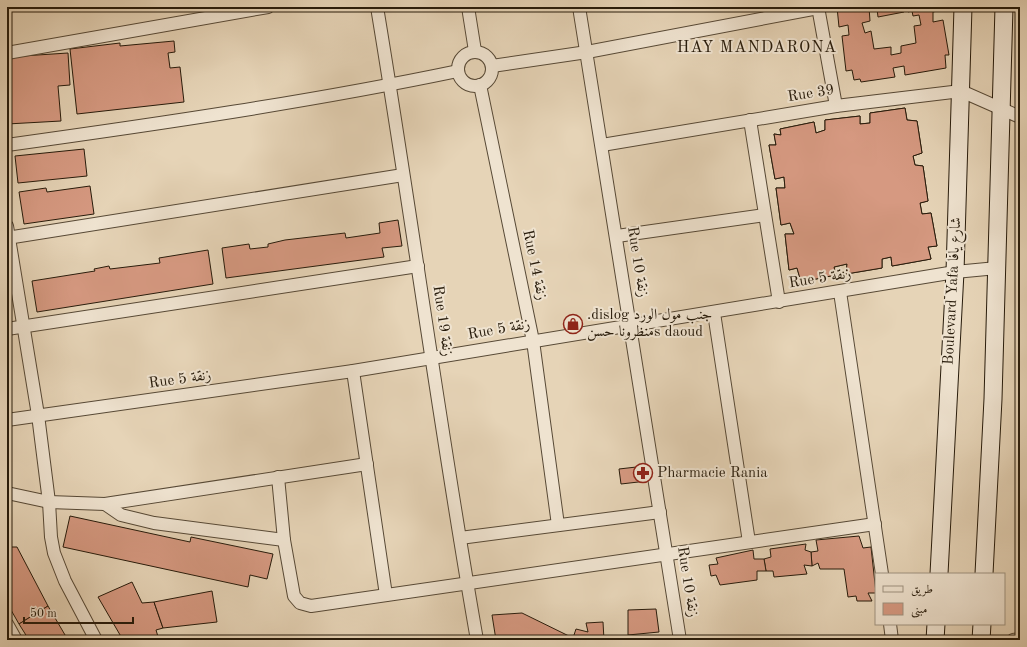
<svg xmlns="http://www.w3.org/2000/svg" width="1027" height="647" viewBox="0 0 1027 647" font-family="'Old Standard TT',Amiri,serif">
  <rect width="100%" height="100%" fill="#e6d4b7"/>
  <filter id="stains"><feTurbulence type="fractalNoise" baseFrequency=".005" numOctaves="4"/><feColorMatrix values="0 0 0 0 .2 0 0 0 0 .09 0 0 0 0 .02 0 0 0 .5 -.17"/></filter>
  <radialGradient id="worn" r=".72"><stop offset=".6" stop-color="#630" stop-opacity="0"/><stop offset="1" stop-color="#630" stop-opacity=".3"/></radialGradient>
  <g fill="#d69981" stroke="#271b0b" fill-rule="evenodd">
    <path d="M837 7H869L870 21 862 23 865 33 871 31 874 49 891 47V55L901 53V46L916 43 914 26 921 25 919 15 913 16 912 11 908 12V7H942V10L933 12V22L943 20 949 55H945L946 68 905 75 904 66 893 68 895 77 861 82 860 79 854 80 852 70 846 71 842 36 849 35 848 25 839 27Z"/>
    <path d="M873 7H903L904 12 878 17 877 9 873 10Z"/>
    <path d="M174 41 175 52 168 53 170 68 180 67 184 102 77 114 70 49 120 43V46Z"/>
    <path d="M68 53 70 85 58 86 61 121 7 124V57Z"/>
    <path d="M905 108 907 120 917 121 922 153 913 156 915 165 923 166 928 201 920 203 922 214 931 213 937 246 928 247 931 259 892 266 891 257 882 259V268L846 274 847 264 834 267 836 275 801 282 797 268 789 270 785 234H794L790 223 781 225 776 188H785L784 177 775 179 769 145H776L774 134 781 135 780 129 814 122 816 133 825 130V120L860 116V124L870 123V113ZM871 137 873 144 889 141 892 160 901 158 902 167 894 169 896 176H893L894 181 885 182 884 175 868 177 869 186H859L858 179 842 182 844 188 841 189 846 211 863 207 861 202 869 200 871 208 890 204 889 199H897L898 208 907 204 908 215 902 217 904 233 888 237 889 244 878 247 877 240 842 245 844 252 833 255 831 247 815 248 810 231 806 230 804 222 810 219 809 211 820 209 821 215 837 212 836 206H841L839 191 835 190 834 183 816 186 817 194 807 196 804 183 797 186 796 176 803 174V155L818 152 817 145 827 143 828 151 864 145 862 138Z"/>
    <path d="M905 108 907 120 917 121 922 153 913 156 915 165 923 166 928 201 920 203 922 214 931 213 937 246 928 247 931 259 892 266 891 257 882 259V268L846 274 847 264 834 267 836 275 801 282 797 268 789 270 785 234H794L790 223 781 225 776 188H785L784 177 775 179 769 145H776L774 134 781 135 780 129 814 122 816 133 825 130V120L860 116V124L870 123V113Z"/>
    <path d="M84 149 87 176 18 183 15 156Z"/>
    <path d="M90 186 94 214 24 224 19 192 46 188 47 192Z"/>
    <path d="M398 220 402 246 382 248 384 257 226 278 222 248 249 244 250 249 268 247V244L285 240 328 235 345 233 346 238 380 233 379 223Z"/>
    <path d="M208 250 213 284 37 312 32 281 95 271 94 269 109 266 110 269 160 263 159 258Z"/>
    <path d="M645 466 647 481 621 484 619 469Z"/>
    <path d="M70 516 190 542 191 537 273 554 267 579 250 575 248 587 63 547Z"/>
    <path d="M859 536 863 548 871 547 876 593H868L872 601H857L856 596 848 597 844 569H820L818 563 812 566 811 552 818 551 816 540Z"/>
    <path d="M806 544 805 550 811 552 812 566 804 565 807 574 774 577 773 571H766L764 559 771 557 770 549Z"/>
    <path d="M7 547H17L48 606 19 624 7 603V593L9 592 7 589Z"/>
    <path d="M753 550 754 559H764L766 571H757V580L720 585 716 575 711 576 709 565 718 564 716 558Z"/>
    <path d="M132 582 142 603 154 602 163 628 156 630 159 640H123L98 597Z"/>
    <path d="M212 591 217 622 163 628 154 602Z"/>
    <path d="M48 606 68 640H29L19 624Z"/>
    <path d="M656 609 659 632 628 635V610Z"/>
    <path d="M522 613 573 638 576 629 588 632 586 623 603 622 604 640H496L492 615Z"/>
  </g>
  <g fill="none" stroke-linecap="round" stroke-linejoin="round">
    <g stroke="#574936" stroke-width="14">
      <g id="street">
        <path d="M377 7C412 218 440 430 477 640"/>
        <path d="M468 7 475 51"/>
        <path d="M579 7 680 640"/>
        <path d="M818 7 836 106"/>
        <circle cx="475" cy="69" r="17"/>
        <path d="M7 53 268 7"/>
        <path d="M492 66 587 52 818 8"/>
        <path d="M480 85 533 341 558 525"/>
        <path d="M750 120 779 302"/>
        <path d="M7 145C158 124 309 102 458 71"/>
        <path d="M602 145 836 106 961 91 1020 117"/>
        <path d="M7 226 38 415 49 502 51 537 54 553 65 581 96 640"/>
        <path d="M617 236 765 215"/>
        <path d="M7 238 403 175"/>
        <path d="M840 292 882 574"/>
        <path d="M714 313 749 542"/>
        <path d="M7 329 418 266"/>
        <path d="M353 371 386 595"/>
        <path d="M7 420 353 371 955 272 997 268"/>
        <path d="M278 477 284 540 294 596 300 603 311 606 875 524"/>
        <path d="M7 493 49 502 105 504 367 464"/>
        <path d="M105 504 121 515 154 523 284 540"/>
        <path d="M460 538 660 512"/>
        <path d="M7 624 16 640"/>
        <path d="M890 624 892 640"/>
        <path d="M1013 640 1020 639"/>
      </g>
    </g>
    <g stroke="#271b0b" stroke-width="19">
      <g id="secondary">
        <path d="M939 574 955 272 963 7"/>
        <path d="M984 574 993 399 1004 7"/>
        <path d="M935 640 936 624"/>
        <path d="M981 640 982 624"/>
      </g>
    </g>
    <use href="#street" stroke="#efe3d0" stroke-width="12"/>
    <use href="#secondary" stroke="#efe3d0" stroke-width="17"/>
  </g>
  <defs>
    <g id="shop-ring" transform="scale(1)"><circle r="9.5" fill="#efe3d0" stroke="#8f2418" stroke-width="1.5"/><path d="M-5-2.5h2.3a2.7 3.5 0 0 1 5.4 0H5L5.5 6h-11ZM-1.5-2.5h3a1.5 2.3 0 0 0-3 0Z" fill="#8f2418"/></g>
    <g id="pharmacy-ring" transform="scale(1)"><circle r="9.5" fill="#efe3d0" stroke="#8f2418" stroke-width="1.5"/><path d="M-2-6h4v4h4v4h-4v4h-4v-4h-4v-4h4Z" fill="#8f2418"/></g>
  </defs>
  <g fill-rule="evenodd">
    <use href="#shop-ring" x="573" y="324"/>
    <use href="#pharmacy-ring" x="643" y="473"/>
  </g>
  <g text-anchor="middle" dominant-baseline="central" stroke-width="4" stroke-linejoin="round" paint-order="stroke">
    <g font-size="15" fill="#271b0b" stroke="#efe3d0">
      <text transform="translate(811 94) rotate(-9)">Rue 39</text>
      <text transform="translate(637 262) rotate(81)">Rue 10 زنقة</text>
      <text transform="translate(534 265) rotate(78)">Rue 14 زنقة</text>
      <text transform="translate(820 279) rotate(-9)">Rue 5 زنقة</text>
      <text transform="translate(953 291) rotate(-87)">Boulevard Yafa شارع يافا</text>
      <text transform="translate(442 321) rotate(82)">Rue 19 زنقة</text>
      <text transform="translate(499 330) rotate(-10)">Rue 5 زنقة</text>
      <text transform="translate(180 380) rotate(-8)">Rue 5 زنقة</text>
      <text transform="translate(687 582) rotate(81)">Rue 10 زنقة</text>
    </g>
    <g font-size="15" fill="#271b0b" stroke="#efe3d0" text-anchor="start">
      <text x="587" y="315">.dislog جنب مول الورد<tspan x="587" dy="17">منظرونا حسنs daoud</tspan></text>
      <text x="657" y="473">Pharmacie Rania</text>
    </g>
    <g font-size="16" letter-spacing="1" fill="#271b0b" stroke="#efe3d0">
      <text x="757" y="48">HAY MANDARONA</text>
    </g>
  </g>
  <rect width="1027" height="647" fill="none" stroke="#e6d4b7" stroke-width="24"/>
  <rect x="8" y="8" width="1011" height="631" fill="none" stroke="#271b0b" stroke-width="2"/>
  <rect x="12" y="12" width="1003" height="623" fill="none" stroke="#271b0b"/>
  <rect x="875" y="573" width="130" height="52" fill="#efe3d0" stroke="#9f9381"/>
  <rect x="883" y="586" width="20" height="6" fill="#efe3d0" stroke="#9f9381"/>
  <text x="911" y="593" font-size="12" fill="#271b0b">طريق</text>
  <rect x="883" y="603" width="20" height="12" fill="#d69981" stroke="#9f9381"/>
  <text x="911" y="613" font-size="12" fill="#271b0b">مبنى</text>
  <path d="M24 617v6h109v-6" fill="none" stroke="#271b0b" stroke-width="2"/>
  <text x="30" y="617" font-size="12" fill="#271b0b" stroke="#efe3d0" stroke-width="3" paint-order="stroke">50 m</text>
  <rect width="100%" height="100%" filter="url(#stains)"/>
  <rect width="100%" height="100%" fill="url(#worn)"/>
</svg>
